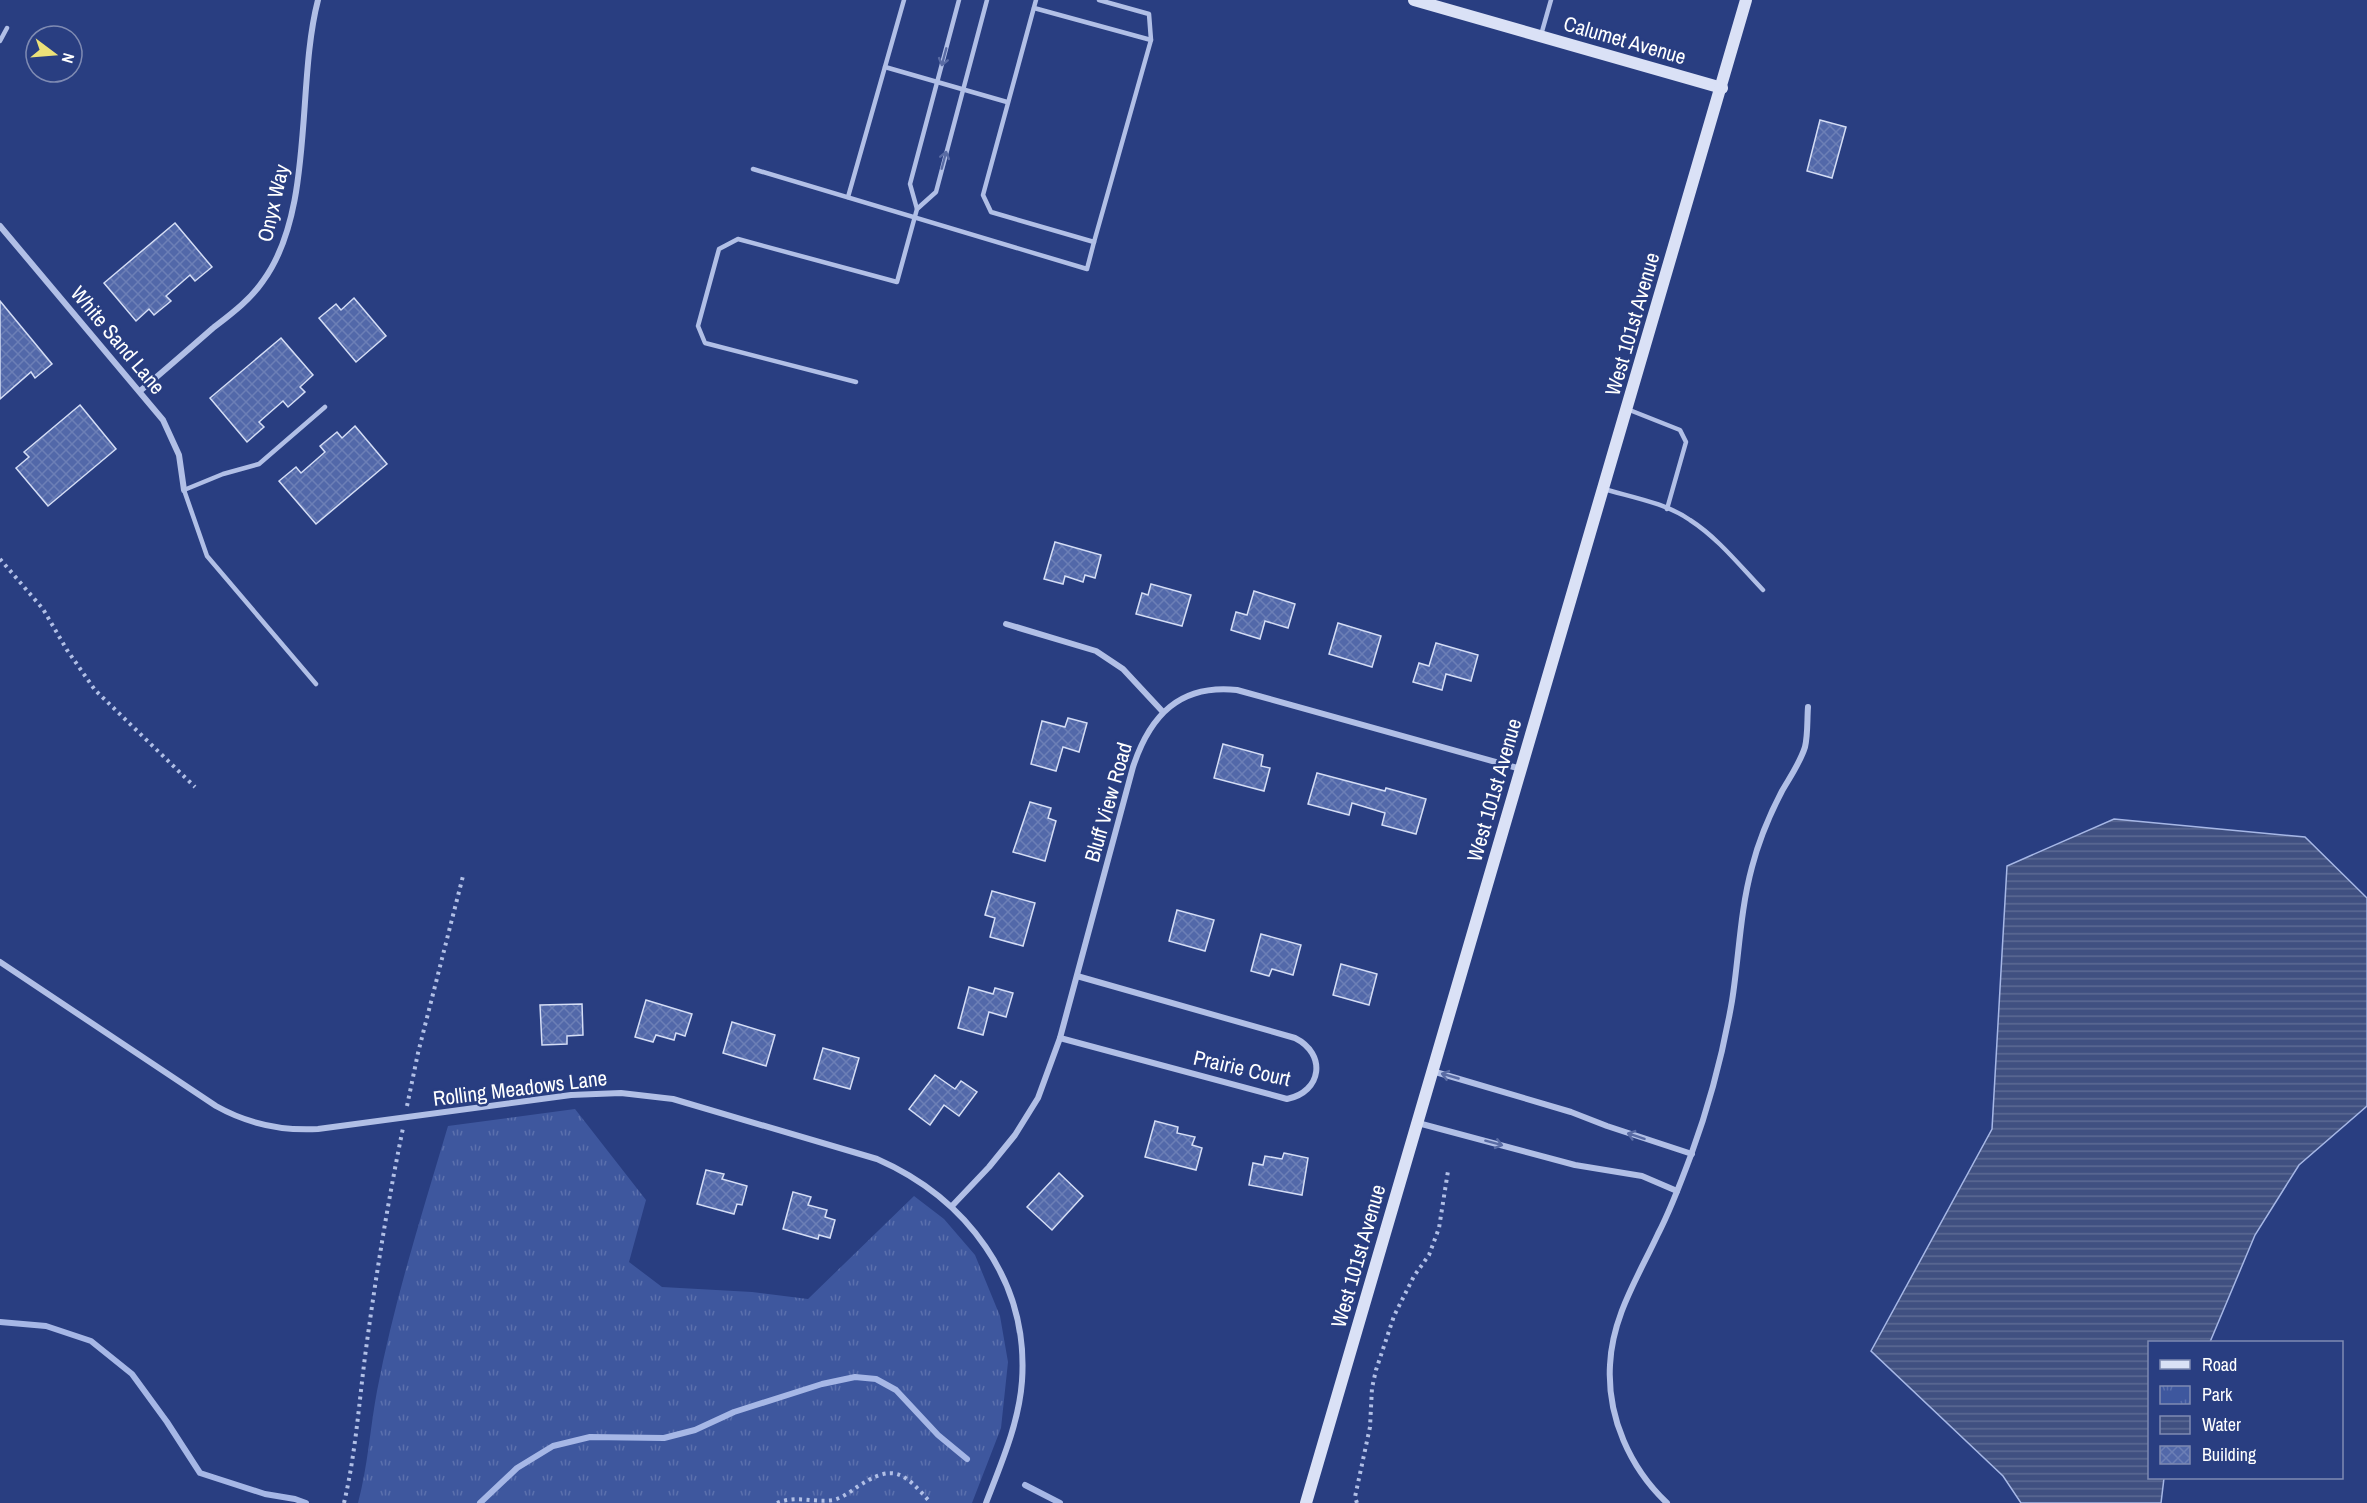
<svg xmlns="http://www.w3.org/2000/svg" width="2367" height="1503" viewBox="0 0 2367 1503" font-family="'Archivo Narrow',sans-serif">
  <defs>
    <pattern id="park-tufts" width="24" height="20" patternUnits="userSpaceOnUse" patternTransform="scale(1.5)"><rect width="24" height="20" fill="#3e579e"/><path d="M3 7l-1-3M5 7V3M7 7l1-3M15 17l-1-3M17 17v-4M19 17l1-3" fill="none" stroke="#5b70ad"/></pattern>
    <pattern id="water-rules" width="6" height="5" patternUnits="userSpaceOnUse" patternTransform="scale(1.5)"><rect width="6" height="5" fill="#405081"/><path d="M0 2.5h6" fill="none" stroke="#5d6a94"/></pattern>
    <pattern id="building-cross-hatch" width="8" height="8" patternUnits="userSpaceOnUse" patternTransform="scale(1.5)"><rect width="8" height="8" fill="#5268a9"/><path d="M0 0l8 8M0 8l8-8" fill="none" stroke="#6c7fb6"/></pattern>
  </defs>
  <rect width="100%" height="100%" fill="#293e81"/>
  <path fill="url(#park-tufts)" d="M575 1109 646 1200 629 1262 662 1287 752 1292 808 1299 914 1196 944 1219 975 1255 1000 1316 1008 1362 1001 1428 972 1503H358C368 1466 370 1428 377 1391 394 1301 422 1214 448 1126Z"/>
  <path fill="url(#water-rules)" stroke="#a6b7e6" stroke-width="1.5" d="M2114 819 2305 837 2367 898V1106L2299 1165 2255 1235 2210 1342H2150V1478H2164L2161 1503H2021L2003 1476 1871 1351 1992 1129 2007 866Z"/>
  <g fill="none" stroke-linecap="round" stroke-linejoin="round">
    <g stroke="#a6b7e6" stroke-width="6">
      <path d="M0 1322 46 1326 91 1341 132 1374 167 1422 200 1473 265 1494 295 1499 306 1503"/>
      <path d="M1025 1485 1060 1503"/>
      <path d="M480 1503 517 1468 553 1446 590 1437 664 1438 695 1430 734 1412 822 1384 855 1377 876 1379 896 1390 938 1435 967 1459"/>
    </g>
  </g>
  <g fill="url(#building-cross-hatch)" stroke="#d4ddf5" stroke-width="1.5">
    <path d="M1820 120 1846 127 1832 178 1807 171Z"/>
    <path d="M175 223 212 267 195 281 190 275 166 296 171 301 154 315 149 309 136 321 104 283Z"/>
    <path d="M354 298 386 336 356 362 319 318 336 304 341 310Z"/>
    <path d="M0 301 52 364 35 378 31 372 0 399Z"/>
    <path d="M281 338 313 375 300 387 305 392 288 407 283 401 259 422 264 427 247 442 210 398Z"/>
    <path d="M80 405 116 449 48 506 16 468 29 457 24 452Z"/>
    <path d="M355 426 387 464 316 524 279 481 296 467 301 473 325 452 320 446 337 432 342 438Z"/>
    <path d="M1055 542 1101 555 1095 578 1085 575 1083 582 1065 576 1063 584 1044 579Z"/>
    <path d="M1151 584 1191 595 1182 626 1136 614 1142 593 1148 595Z"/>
    <path d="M1254 591 1295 604 1288 628 1265 621 1260 639 1231 630 1236 612 1247 615Z"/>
    <path d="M1338 623 1381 636 1372 667 1329 654Z"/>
    <path d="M1436 643 1478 655 1471 681 1446 674 1442 690 1413 682 1419 663 1429 666Z"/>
    <path d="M1068 718 1087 723 1079 752 1063 747 1056 771 1031 764 1042 721 1065 727Z"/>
    <path d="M1223 744 1263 755 1261 766 1270 768 1264 791 1214 778Z"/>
    <path d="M1317 773 1385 791 1386 788 1426 799 1416 834 1382 825 1385 813 1352 803 1349 815 1308 804Z"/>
    <path d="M1030 802 1051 808 1048 818 1056 821 1045 861 1013 852Z"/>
    <path d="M992 891 1035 903 1023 946 990 937 995 918 985 915Z"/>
    <path d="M1177 910 1214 920 1205 951 1169 941Z"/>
    <path d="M1261 934 1301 945 1293 975 1272 969 1269 976 1251 971Z"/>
    <path d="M1341 964 1377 974 1369 1005 1333 995Z"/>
    <path d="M969 987 993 994 995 988 1013 993 1006 1017 989 1012 983 1035 958 1028Z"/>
    <path d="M646 1000 692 1014 685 1036 676 1033 674 1040 656 1035 653 1042 635 1037Z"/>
    <path d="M582 1004 583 1035 567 1036V1044L542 1045 540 1005Z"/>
    <path d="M732 1022 775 1035 766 1066 723 1053Z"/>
    <path d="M823 1048 859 1058 850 1089 814 1079Z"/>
    <path d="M935 1075 955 1089 961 1081 977 1092 959 1116 944 1105 930 1125 909 1109Z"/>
    <path d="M1155 1121 1178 1127 1177 1133 1195 1137 1192 1145 1202 1148 1196 1170 1145 1157Z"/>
    <path d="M1284 1153 1308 1158 1302 1195 1249 1185 1253 1163 1263 1165 1265 1156 1282 1159Z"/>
    <path d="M706 1170 724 1174 722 1179 747 1186 742 1205 737 1204 734 1214 697 1204Z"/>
    <path d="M1059 1173 1083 1196 1052 1230 1027 1207Z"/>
    <path d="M793 1192 811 1197 808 1205 827 1210 825 1217 835 1220 830 1238 819 1235 818 1239 783 1229Z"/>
  </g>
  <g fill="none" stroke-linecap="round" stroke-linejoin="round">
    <g stroke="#b1bfe6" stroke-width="4" stroke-dasharray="3 4.5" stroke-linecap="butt">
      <path d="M0 559 43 609 67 650 95 690 195 787"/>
      <path d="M407 1106 418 1053 463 876"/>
      <path d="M344 1503C356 1452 359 1401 366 1349 376 1275 388 1201 403 1128"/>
      <path d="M777 1503C796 1495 814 1503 833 1500 842 1498 850 1492 857 1487 895 1462 904 1473 931 1503"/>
      <path d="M1357 1503 1355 1497 1370 1427 1372 1388 1376 1370 1394 1316 1414 1276 1429 1255 1439 1228 1448 1171"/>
    </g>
    <g stroke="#b1bfe6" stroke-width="4.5">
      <path d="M1036 0 983 195 991 212 1094 242 1151 40 1149 14 1099 0"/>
      <path d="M1034 8 1151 40"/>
      <path d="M1541 35 1551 0"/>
      <path d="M0 41 7 28"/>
      <path d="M885 67 1007 102"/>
      <path d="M753 169 1087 269 1094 242"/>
      <path d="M848 197 904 0"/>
      <path d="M917 209 910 184 959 0"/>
      <path d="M856 382 705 343 698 326 719 249 738 239 897 282 917 209 936 192 987 0"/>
      <path d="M1627 409 1680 430 1686 442 1667 509"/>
      <path d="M1604 489C1631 497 1666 503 1690 520 1718 538 1740 566 1763 590"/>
      <path d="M316 684 207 556 184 490 223 474 259 464 325 407"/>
    </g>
    <g stroke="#b1bfe6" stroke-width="6">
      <path d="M0 226 163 420 179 455 184 490"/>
      <path d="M140 391C165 370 189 349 213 328 231 314 250 300 263 281 315 210 296 84 318 0"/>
      <path d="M1006 624 1096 651 1123 669 1163 712"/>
      <path d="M0 962 216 1106C248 1124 281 1131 318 1129L571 1095 621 1093 673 1099 877 1159C966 1198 1029 1280 1022 1381 1019 1423 1001 1464 986 1503"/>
      <path d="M1060 1038 1287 1099C1322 1092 1327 1054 1295 1038L1077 976"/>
      <path d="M1432 1071 1571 1112 1607 1126 1692 1154"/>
      <path d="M1418 1123 1575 1165 1642 1176 1677 1191"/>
      <path d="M952 1206 989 1167 1015 1135 1038 1098 1060 1038 1133 767C1150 715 1180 684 1237 690L1521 769"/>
      <path d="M1667 1503C1630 1468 1607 1417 1610 1365 1612 1317 1638 1277 1658 1234 1671 1209 1681 1182 1691 1155 1709 1106 1723 1053 1732 1001 1739 957 1740 911 1752 867 1759 840 1769 816 1782 791 1790 777 1800 763 1805 747 1808 734 1807 720 1808 707"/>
    </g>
    <g stroke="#dae1f6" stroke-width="12">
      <path d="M1414 0 1722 88"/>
      <path d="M1306 1503 1746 0"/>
    </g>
  </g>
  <defs><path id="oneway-shaft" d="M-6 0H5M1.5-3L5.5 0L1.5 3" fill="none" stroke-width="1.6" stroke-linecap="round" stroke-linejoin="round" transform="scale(1.5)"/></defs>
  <g stroke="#596ba4">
    <use href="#oneway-shaft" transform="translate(944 57) rotate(105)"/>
    <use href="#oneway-shaft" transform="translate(944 160) rotate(-75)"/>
    <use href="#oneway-shaft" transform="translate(1450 1076) rotate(-164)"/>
    <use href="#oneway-shaft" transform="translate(1636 1136) rotate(-162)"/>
    <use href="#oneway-shaft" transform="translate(1494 1143) rotate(15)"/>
  </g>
  <g text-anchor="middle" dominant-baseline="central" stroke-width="5" stroke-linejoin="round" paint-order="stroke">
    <g font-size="21" fill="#fff" stroke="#293e81">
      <text transform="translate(1625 40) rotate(16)">Calumet Avenue</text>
      <text transform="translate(273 203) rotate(-77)">Onyx Way</text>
      <text transform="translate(1632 324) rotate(-74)">West 101st Avenue</text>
      <text transform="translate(118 340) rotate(50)">White Sand Lane</text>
      <text transform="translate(1494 790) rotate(-74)">West 101st Avenue</text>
      <text transform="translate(1108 802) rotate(-74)">Bluff View Road</text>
      <text transform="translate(1242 1068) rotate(13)">Prairie Court</text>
      <text transform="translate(520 1088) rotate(-7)">Rolling Meadows Lane</text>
      <text transform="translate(1358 1256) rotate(-74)">West 101st Avenue</text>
    </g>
  </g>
  <rect x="2148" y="1341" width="195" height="138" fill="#293e81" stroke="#7f8bb3" stroke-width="1.5"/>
  <rect x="2160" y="1360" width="30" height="9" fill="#dae1f6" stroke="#7f8bb3" stroke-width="1.5"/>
  <text x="2202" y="1371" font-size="18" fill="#ffffff">Road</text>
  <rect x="2160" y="1386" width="30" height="18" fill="url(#park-tufts)" stroke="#7f8bb3" stroke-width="1.5"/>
  <text x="2202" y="1401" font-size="18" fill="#ffffff">Park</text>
  <rect x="2160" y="1416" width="30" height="18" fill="url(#water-rules)" stroke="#7f8bb3" stroke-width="1.5"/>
  <text x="2202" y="1431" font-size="18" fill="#ffffff">Water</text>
  <rect x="2160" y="1446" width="30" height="18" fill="url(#building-cross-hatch)" stroke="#7f8bb3" stroke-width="1.5"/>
  <text x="2202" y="1461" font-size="18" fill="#ffffff">Building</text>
  <g transform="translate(54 54) rotate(106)"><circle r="28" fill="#293e81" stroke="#7f8bb3" stroke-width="1.5"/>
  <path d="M0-4.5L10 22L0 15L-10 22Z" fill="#ece179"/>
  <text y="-9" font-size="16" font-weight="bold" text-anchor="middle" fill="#ffffff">N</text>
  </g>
</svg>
